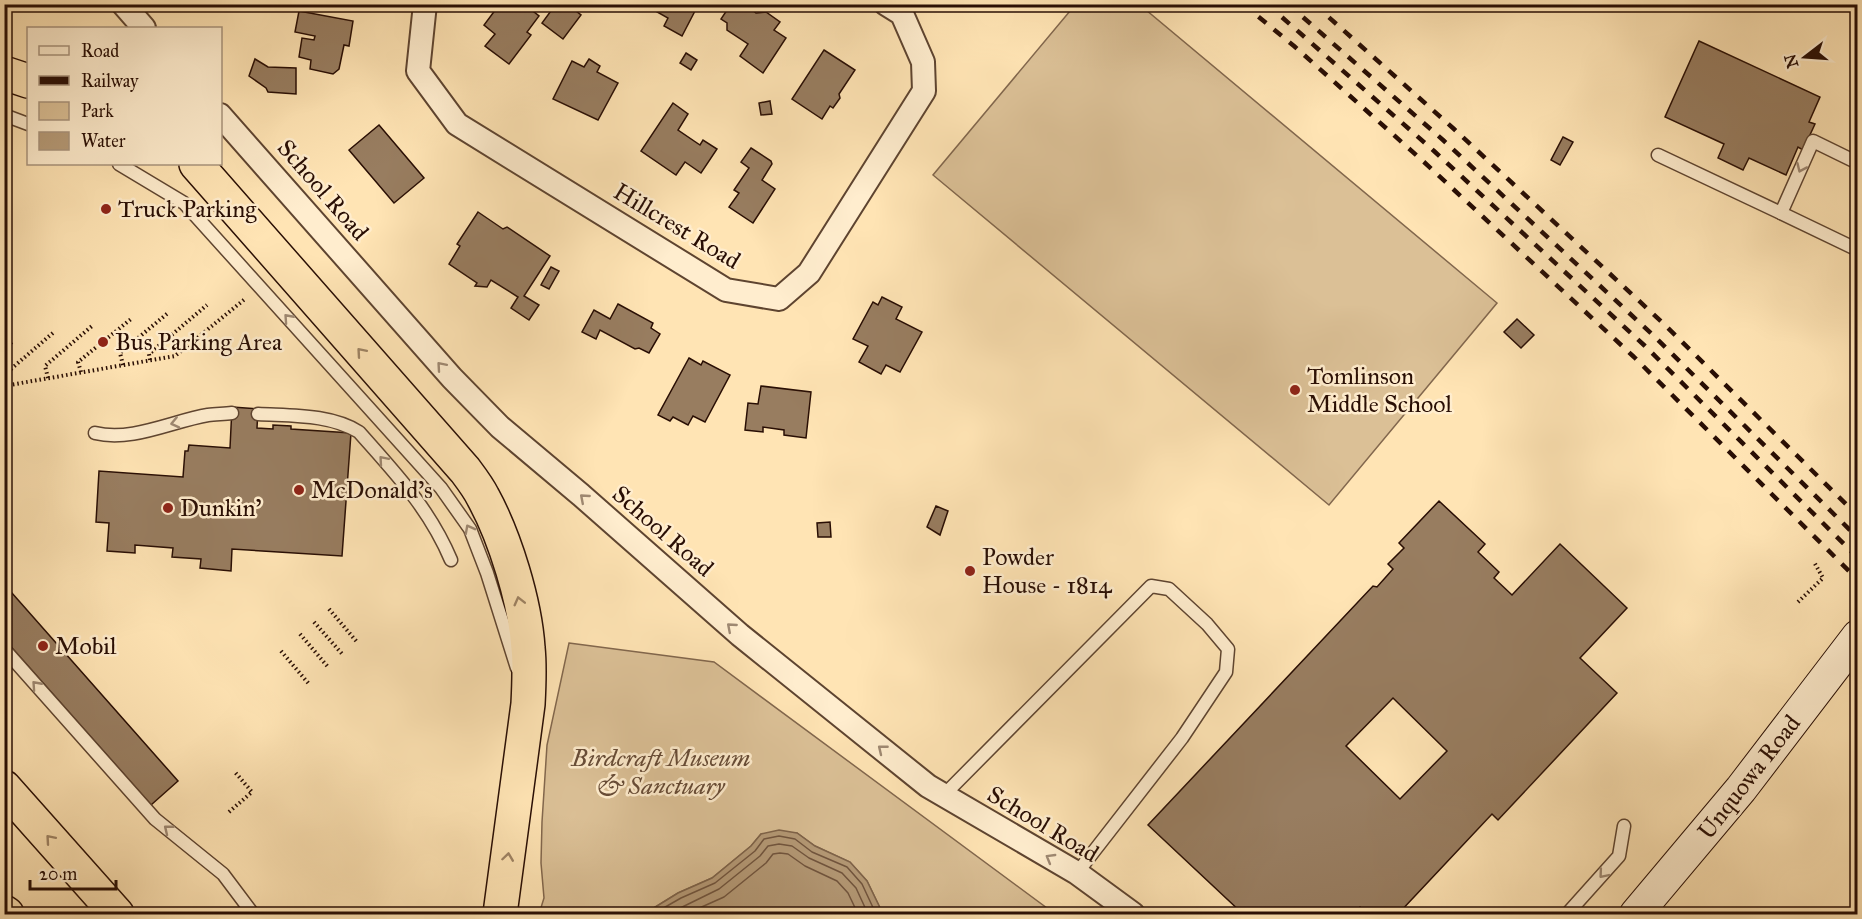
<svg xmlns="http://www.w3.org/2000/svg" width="1862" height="919" viewBox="0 0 1862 919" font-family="'IM FELL Great Primer',serif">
  <rect width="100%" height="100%" fill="#ffe4b4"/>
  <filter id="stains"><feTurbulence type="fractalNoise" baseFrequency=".00333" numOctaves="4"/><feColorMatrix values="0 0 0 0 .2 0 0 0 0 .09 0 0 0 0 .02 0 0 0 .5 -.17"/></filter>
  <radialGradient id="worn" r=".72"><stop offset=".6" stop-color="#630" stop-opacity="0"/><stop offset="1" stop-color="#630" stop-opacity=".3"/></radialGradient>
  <g fill="#dbc096" stroke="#82674d" stroke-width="1.5">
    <path d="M1075 5H1140L1497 303 1329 505 933 175Z"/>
    <path d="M569 643 714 662 1055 914H883L867 881 850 862 815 846 797 833 761 834 751 846 712 878 678 893 644 914H539L544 898 541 863 542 822 547 745Z"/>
  </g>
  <path fill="#b69b78" stroke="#7e634a" stroke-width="1.5" d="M779 830 797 833 815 846 850 862 867 881 883 914H644L678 893 712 878 751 846 761 834Z"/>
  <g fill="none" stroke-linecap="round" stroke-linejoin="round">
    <g stroke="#70543e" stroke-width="1.5">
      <path d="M653 914 681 898 715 883 755 851 764 839 779 836 795 839 812 852 847 867 862 884 876 914"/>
      <path d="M668 914 719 889 760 856 768 846 779 844 792 846 809 858 842 873 856 888 868 914"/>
      <path d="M686 914 724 897 766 863 773 854 780 853 788 854 805 866 837 881 848 893 858 914"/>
    </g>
  </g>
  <g fill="#987d60" stroke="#290e04" stroke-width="1.5" fill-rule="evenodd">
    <path d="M506 4H524L539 16 527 32 531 35 509 64 485 46 495 34 484 25 499 5 503 9Z"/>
    <path d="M556 4H567L581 15 563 39 542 23Z"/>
    <path d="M643 4H689L696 9 682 36 664 26 668 18Z"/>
    <path d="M731 4 740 9 744 4 756 13 766 12 780 22 774 30 786 38 763 73 740 56 748 44 727 30V23L721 19Z"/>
    <path d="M299 11 353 21 349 46 344 45 339 69 333 74 310 69 311 60 299 57 302 38 314 40 315 36 295 32Z"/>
    <path d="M1699 41 1820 97 1809 122 1815 124 1803 150 1798 147 1786 175 1749 158 1743 170 1718 158 1724 144 1665 117Z"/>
    <path d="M824 50 855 70 839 94 840 98 833 108 830 106 822 119 792 99Z"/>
    <path d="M686 53 697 60 691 70 680 63Z"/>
    <path d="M255 59 268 67 296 68V94L268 92 266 88 249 76Z"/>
    <path d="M589 59 600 66 597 72 618 83 598 120 553 99 572 61 584 67Z"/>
    <path d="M770 101 772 114 761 115 759 103Z"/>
    <path d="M673 103 688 114 678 130 700 145 703 140 717 149 701 173 685 162 676 175 641 151Z"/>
    <path d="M379 125 424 178 394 203 349 150Z"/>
    <path d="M1563 137 1573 142 1560 165 1551 160Z"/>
    <path d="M751 148 771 161 772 164 762 180 775 189 753 223 729 207 739 193 734 190 749 168 741 162Z"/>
    <path d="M478 212 503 229 507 227 550 256 524 296 539 305 529 320 511 308 518 297 491 280 487 287 475 286 477 283 449 264 460 246 457 244Z"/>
    <path d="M551 267 559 271 549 289 541 285Z"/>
    <path d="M882 297 902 307 896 319 922 332 900 372 886 365 881 374 859 362 868 346 853 339 873 302 878 305Z"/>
    <path d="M618 304 653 323 651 328 660 334 649 353 639 348 635 349 600 330 596 339 582 332 594 310 610 319Z"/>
    <path d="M1517 319 1534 335 1521 348 1504 332Z"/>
    <path d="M689 358 701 365 703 361 730 375 705 422 693 416 688 425 673 417 670 421 658 415Z"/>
    <path d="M761 386 811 392 806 438 784 435V430L763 427V432L745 430 748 403 758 404Z"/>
    <path d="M232 407 258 409 257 428 273 429V425L291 426V429L351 433 342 556 232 549 231 571 200 568 201 559 172 557 173 548 135 545V553L107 551 109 523 96 522 99 471 183 477 185 451H188L189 445 230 448Z"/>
    <path d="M1439 501 1485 544 1478 552 1499 572 1494 578 1512 595 1560 544 1627 608 1580 658 1617 693 1498 820 1492 814 1398 914H1367L1360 907 1353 914H1243L1148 825 1373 586 1377 587 1393 569 1388 564 1404 548 1399 543ZM1393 698 1447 751 1400 799 1346 746Z"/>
    <path d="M936 506 948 511 940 535 927 527Z"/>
    <path d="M830 522 831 537H818L817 523Z"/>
    <path d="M4 584 178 781 151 805 4 639Z"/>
  </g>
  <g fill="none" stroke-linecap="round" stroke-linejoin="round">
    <g stroke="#5e4430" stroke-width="15">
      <g id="lane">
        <path d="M4 115 28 124"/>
        <path d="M1658 155 1781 213"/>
        <path d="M1858 163 1813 141 1781 213 1858 250"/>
        <path d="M119 164 184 203 441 488 470 529 487 573 517 668"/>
        <path d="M258 414C292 416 330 414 359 432 396 474 429 508 451 560"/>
        <path d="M95 433C132 442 172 421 208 415 216 414 224 414 232 413"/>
        <path d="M4 649 155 819 223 874 253 914"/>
        <path d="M943 796 1151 586 1169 589 1207 624 1228 649 1226 672 1182 738 1077 873"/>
        <path d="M1567 914 1619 856 1624 826"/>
      </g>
    </g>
    <g stroke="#5e4430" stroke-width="26">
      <g id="street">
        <path d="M123 4 144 28"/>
        <path d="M425 4 418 71 457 124 726 290 779 299 809 273 924 91 923 62 902 14 886 4"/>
        <path d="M220 115 452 378 500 427 581 495 740 635 928 786 1077 873 1133 914"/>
      </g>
    </g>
    <g stroke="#290e04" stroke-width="34">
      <path id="secondary" d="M1636 914 1741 789 1858 636"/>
    </g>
    <g stroke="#290e04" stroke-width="36">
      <g id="highway">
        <path d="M4 73 28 81"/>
        <path d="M196 164 465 470C471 478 478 487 483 497 505 537 525 602 528 648 530 667 529 685 528 704L500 914"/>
        <path d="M4 787 117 914"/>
        <path d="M4 912 7 914"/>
      </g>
    </g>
    <g stroke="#290e04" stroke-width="4" stroke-dasharray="1.5 3" stroke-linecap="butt">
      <path d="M4 349 14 340"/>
      <path d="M150 360 149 354 207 305"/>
      <path d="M123 365 120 353 168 313"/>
      <path d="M81 372 78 362 131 319"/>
      <path d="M4 375 54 332"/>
      <path d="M48 378 45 366 92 326"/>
      <path d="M4 386 175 356 245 299"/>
      <path d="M1798 602 1823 578 1814 562"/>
      <path d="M329 609 357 642"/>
      <path d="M314 622 343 655"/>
      <path d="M300 634 328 667"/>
      <path d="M281 651 309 684"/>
      <path d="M229 812 252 792 234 771"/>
    </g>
    <use href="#lane" stroke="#ffedce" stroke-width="12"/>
    <use href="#street" stroke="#ffedce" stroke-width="22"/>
    <use href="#secondary" stroke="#ffedce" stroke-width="32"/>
    <use href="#highway" stroke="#ffe4b4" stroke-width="33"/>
    <g stroke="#290e04" stroke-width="4.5" stroke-dasharray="10 10" stroke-linecap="butt">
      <path d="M1243 4 1294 46 1424 162 1634 357 1858 580"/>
      <path d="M1267 4 1434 151 1645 346 1858 558"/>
      <path d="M1288 4 1443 140 1654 336 1858 538"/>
      <path d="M1314 4 1454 129 1665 325 1858 516"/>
    </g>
  </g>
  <defs><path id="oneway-chevron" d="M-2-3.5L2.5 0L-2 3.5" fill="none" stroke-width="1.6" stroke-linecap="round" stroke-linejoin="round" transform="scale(1.5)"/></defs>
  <g stroke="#9f8973">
    <use href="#oneway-chevron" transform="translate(1801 168) rotate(114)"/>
    <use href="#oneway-chevron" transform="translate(288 318) rotate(-132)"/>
    <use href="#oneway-chevron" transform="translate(441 366) rotate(-131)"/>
    <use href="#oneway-chevron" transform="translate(175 423) rotate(167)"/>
    <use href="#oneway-chevron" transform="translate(383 460) rotate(-131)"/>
    <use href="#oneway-chevron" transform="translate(584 498) rotate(-139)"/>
    <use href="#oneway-chevron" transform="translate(469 529) rotate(-118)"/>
    <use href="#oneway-chevron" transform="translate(731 627) rotate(-139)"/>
    <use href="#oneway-chevron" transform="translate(36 685) rotate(-132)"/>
    <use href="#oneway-chevron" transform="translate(882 749) rotate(-141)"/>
    <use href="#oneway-chevron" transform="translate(168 829) rotate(-141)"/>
    <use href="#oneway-chevron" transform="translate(1050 858) rotate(-150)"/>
    <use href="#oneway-chevron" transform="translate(1603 874) rotate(130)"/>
  </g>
  <g stroke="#9f8465">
    <use href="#oneway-chevron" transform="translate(361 352) rotate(-131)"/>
    <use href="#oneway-chevron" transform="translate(519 601) rotate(-104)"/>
    <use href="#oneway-chevron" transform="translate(50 839) rotate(-131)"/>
    <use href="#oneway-chevron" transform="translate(508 857) rotate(-82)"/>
  </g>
  <g fill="#8f2418" stroke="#ffedce" stroke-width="2">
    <circle cx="106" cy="209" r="6"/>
    <circle cx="103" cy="342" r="6"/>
    <circle cx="1295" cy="390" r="6"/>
    <circle cx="299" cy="490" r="6"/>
    <circle cx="168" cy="508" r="6"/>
    <circle cx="970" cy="571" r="6"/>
    <circle cx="43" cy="646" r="6"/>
  </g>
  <g text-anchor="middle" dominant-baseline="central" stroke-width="5" stroke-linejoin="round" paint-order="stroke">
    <g font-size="24" fill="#290e04" stroke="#ffedce">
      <text transform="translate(323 190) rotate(49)">School Road</text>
      <text transform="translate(677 226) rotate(31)">Hillcrest Road</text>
      <text transform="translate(663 531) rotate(41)">School Road</text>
      <text transform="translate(1749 777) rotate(-52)">Unquowa Road</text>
      <text transform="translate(1043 824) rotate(31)">School Road</text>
    </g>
    <g font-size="24" fill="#290e04" stroke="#ffedce" text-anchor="start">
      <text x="118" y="209">Truck Parking</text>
      <text x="115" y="342">Bus Parking Area</text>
      <text x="1307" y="376">Tomlinson<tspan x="1307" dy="28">Middle School</tspan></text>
      <text x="311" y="490">McDonald's</text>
      <text x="180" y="508">Dunkin'</text>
      <text x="982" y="557">Powder<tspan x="982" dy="28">House - 1814</tspan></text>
      <text x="55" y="646">Mobil</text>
    </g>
    <g font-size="24" font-style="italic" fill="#674c37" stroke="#ffedce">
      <text x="661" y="758">Birdcraft Museum<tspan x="661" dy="28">&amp; Sanctuary</tspan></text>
    </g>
  </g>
  <rect width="1862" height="919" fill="none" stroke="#ffe4b4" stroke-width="24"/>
  <rect x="6" y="6" width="1850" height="907" fill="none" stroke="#290e04" stroke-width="3"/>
  <rect x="12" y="12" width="1838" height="895" fill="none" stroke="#290e04" stroke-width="1.5"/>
  <rect x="27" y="27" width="195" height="138" fill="#ffedce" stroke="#a9947d" stroke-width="1.5"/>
  <rect x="39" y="46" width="30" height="9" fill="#ffedce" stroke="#a9947d" stroke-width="1.5"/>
  <text x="81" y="57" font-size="18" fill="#290e04">Road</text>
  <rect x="39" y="76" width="30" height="9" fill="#290e04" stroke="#a9947d" stroke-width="1.5"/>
  <text x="81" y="87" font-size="18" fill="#290e04">Railway</text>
  <rect x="39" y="102" width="30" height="18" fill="#dbc096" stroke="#a9947d" stroke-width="1.5"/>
  <text x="81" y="117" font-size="18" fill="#290e04">Park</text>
  <rect x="39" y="132" width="30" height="18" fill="#b69b78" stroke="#a9947d" stroke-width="1.5"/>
  <text x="81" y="147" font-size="18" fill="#290e04">Water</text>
  <g transform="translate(1805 57) rotate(253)" stroke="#ffedce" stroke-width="4.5" paint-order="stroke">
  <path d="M0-4.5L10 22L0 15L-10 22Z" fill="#290e04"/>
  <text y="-9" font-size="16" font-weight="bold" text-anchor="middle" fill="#290e04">N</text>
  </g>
  <path d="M30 880v9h86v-9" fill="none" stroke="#290e04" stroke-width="3"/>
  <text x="39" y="880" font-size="18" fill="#290e04" stroke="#ffedce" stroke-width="4.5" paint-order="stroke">20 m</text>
  <rect width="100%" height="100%" filter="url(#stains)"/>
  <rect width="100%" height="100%" fill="url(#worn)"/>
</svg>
